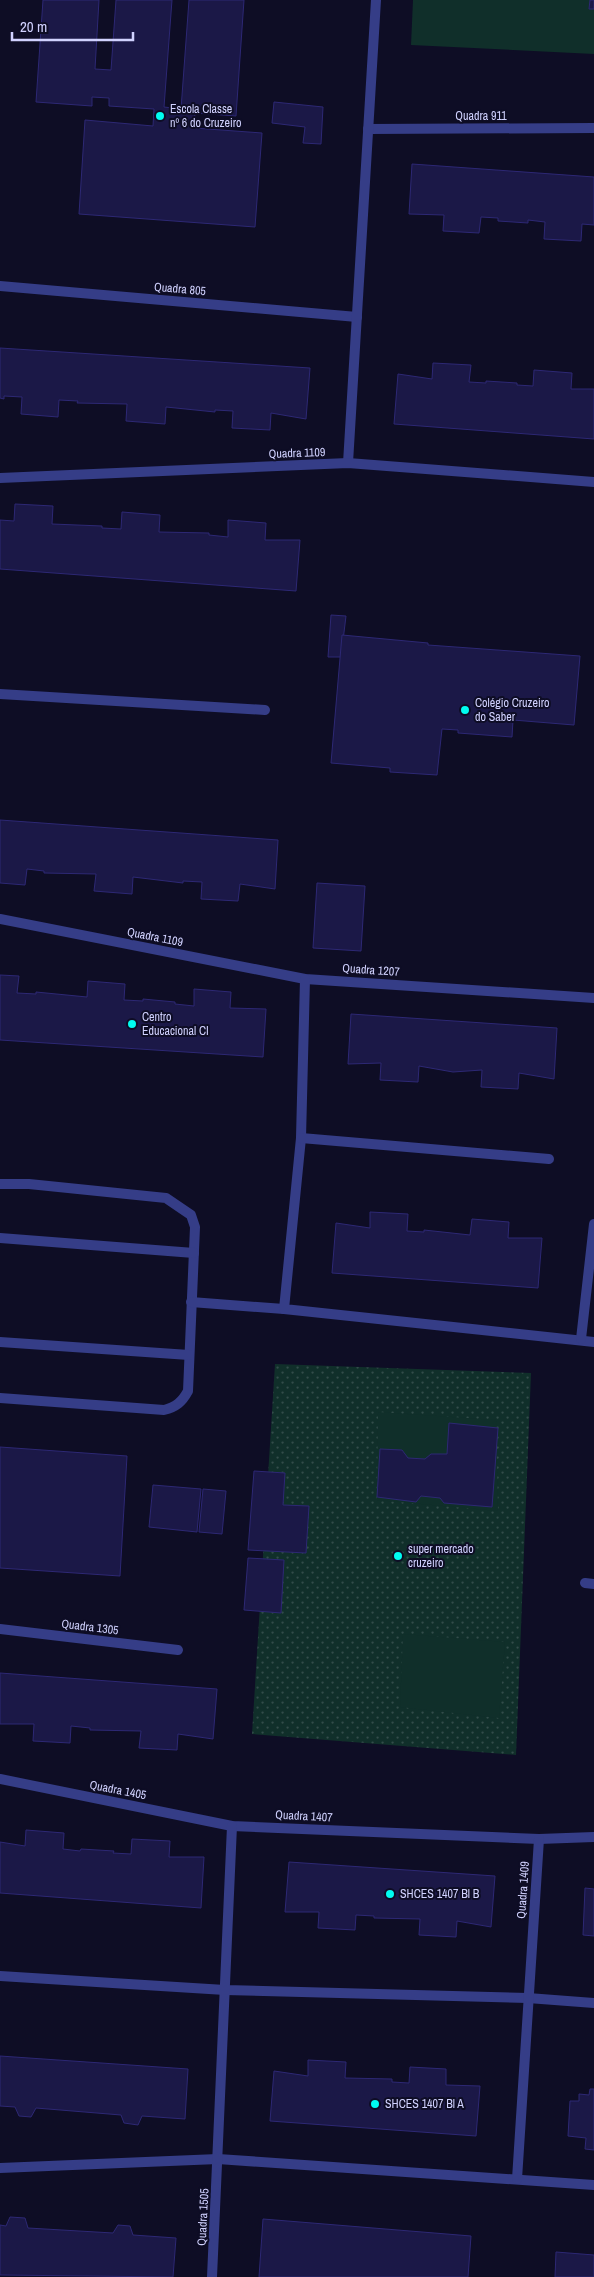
<svg xmlns="http://www.w3.org/2000/svg" width="594" height="2277" viewBox="0 0 594 2277" font-family="'Archivo Narrow',sans-serif">
  <defs>
    <pattern id="grass-dots" width="8" height="8" patternUnits="userSpaceOnUse" patternTransform="scale(1.25)"><rect width="8" height="8" fill="#102f2a"/><path d="M2 2h.1M6 6h.1" fill="none" stroke="#324c4a" stroke-width="1.8" stroke-linecap="round"/></pattern>
  </defs>
  <rect width="100%" height="100%" fill="#0e0d25"/>
  <path fill="url(#grass-dots)" d="M275 1364 531 1373 516 1755 252 1734Z"/>
  <g fill="#102f2a">
    <path d="M413 0H594V54L411 45Z"/>
    <path d="M378 1412 496 1420 498 1511 377 1500Z"/>
    <path d="M403 1634 505 1642 499 1718 400 1707Z"/>
  </g>
  <g fill="#1b1847" stroke="#2d2874">
    <path d="M43 0H99L95 69 111 70 116 0H172L164 107 181 109 189 0H244L236 116 195 113 194 128 262 133 255 227 79 214 85 120 153 126 154 109 109 106V98L92 97V106L36 102Z"/>
    <path d="M590 0H594V9H589Z"/>
    <path d="M274 102 323 107 321 144 303 143 305 127 272 123Z"/>
    <path d="M412 164 594 177V225L582 224 581 241 544 239 545 222 528 220V223L498 221V218L481 217 479 233 443 231 444 215 409 214Z"/>
    <path d="M0 348 310 368 306 419 271 413 270 430 232 428 233 411 215 410V412L166 407 165 424 126 421 127 404 77 403 78 401 59 400 58 417 21 414 22 397 4 396V399L0 398Z"/>
    <path d="M433 363 471 365 469 382 486 383V381L517 383V385L533 386 534 370 572 373 571 389H594V439L394 424 398 374 432 379Z"/>
    <path d="M15 504 53 506 52 524 102 526V528L121 529 122 512 160 515 159 532 209 533V535L228 537V520L266 523 265 540H300L296 591 0 569V520L14 521Z"/>
    <path d="M331 615 346 616 341 657H328Z"/>
    <path d="M342 635 428 643V645L580 656 574 725 513 720 512 737 458 733V730L442 729 437 775 390 772V768L331 763Z"/>
    <path d="M0 820 278 840 275 889 240 884 238 901 201 899 202 882 183 881V883L133 877 132 894 94 891 96 874 44 873V871L27 869 25 885 0 883Z"/>
    <path d="M317 883 365 886 361 951 313 948Z"/>
    <path d="M0 975 19 976 17 993 36 994V992L87 997 88 981 125 984 124 1000 143 1001V999L175 1002V1004L194 1006V989L231 992 230 1008 266 1009 263 1057 0 1040Z"/>
    <path d="M351 1014 557 1028 554 1079 519 1073 518 1089 481 1087 482 1070 453 1072 419 1066 418 1082 380 1080 381 1063 348 1064Z"/>
    <path d="M370 1212 408 1214 407 1231 424 1232V1230L470 1235 472 1219 509 1222 508 1238H542L538 1288 332 1273 336 1223 370 1228Z"/>
    <path d="M449 1423 498 1428 492 1507 444 1503 440 1498 421 1496 416 1502 377 1497 380 1449 402 1450 408 1458 425 1459 431 1454H447Z"/>
    <path d="M0 1447 127 1456 120 1576 0 1568Z"/>
    <path d="M254 1471 285 1473 283 1505 309 1506 306 1553 248 1550Z"/>
    <path d="M153 1485 201 1489 197 1532 149 1527Z"/>
    <path d="M203 1489 226 1491 222 1534 199 1532Z"/>
    <path d="M248 1558 284 1560 281 1613 244 1610Z"/>
    <path d="M0 1673 217 1689 213 1739 178 1734 177 1750 139 1748 141 1731 90 1730V1728L71 1726 70 1743 33 1741 34 1724H0Z"/>
    <path d="M26 1830 64 1833 63 1849 80 1851 81 1849 114 1851 113 1853 131 1854 132 1839 170 1841 169 1857H204L201 1908 0 1893V1842L25 1846Z"/>
    <path d="M289 1862 495 1876 491 1927 457 1921 456 1937 419 1935 420 1919 374 1918V1916L356 1915 355 1930 318 1928 319 1912H285Z"/>
    <path d="M585 1888 594 1889V1936L583 1935Z"/>
    <path d="M0 2056 188 2069 185 2119 142 2116 138 2125 124 2123 121 2115 36 2108 31 2117 19 2116 15 2107 0 2106Z"/>
    <path d="M308 2060 346 2062 345 2078 392 2079V2082L409 2083 410 2067 446 2069V2085L480 2086 476 2136 270 2121 274 2071 308 2076Z"/>
    <path d="M590 2089H594V2150L585 2149 586 2138 568 2136 570 2101H579V2094L589 2095Z"/>
    <path d="M10 2217 25 2218 28 2228 113 2233 118 2225 130 2226 133 2235 176 2238 173 2277 0 2275V2225L6 2226Z"/>
    <path d="M263 2219 471 2236 468 2277H259Z"/>
    <path d="M556 2252 594 2255V2277H555Z"/>
  </g>
  <g fill="none" stroke-linecap="round" stroke-linejoin="round">
    <g stroke="#353d87" stroke-width="10">
      <path d="M0 1184H29L166 1198 191 1215 195 1227 188 1391C182 1402 176 1407 164 1410L0 1398"/>
      <path d="M0 1238 194 1253"/>
      <path d="M191 1302 284 1309"/>
      <path d="M0 1342 189 1355"/>
    </g>
    <g stroke="#353d87" stroke-width="10">
      <path d="M368 129 594 128"/>
      <path d="M0 286 357 317"/>
      <path d="M348 463 376 0"/>
      <path d="M0 478 348 463 594 482"/>
      <path d="M0 694 265 710"/>
      <path d="M0 919 305 979 594 998"/>
      <path d="M305 979 301 1138 284 1309 594 1342"/>
      <path d="M301 1138 549 1159"/>
      <path d="M581 1339 594 1224"/>
      <path d="M585 1583 594 1584"/>
      <path d="M0 1629 178 1650"/>
      <path d="M0 1779 232 1826 539 1839 594 1837"/>
      <path d="M0 1976 225 1990 528 1998 594 2003"/>
      <path d="M0 2168 218 2159 594 2185"/>
      <path d="M517 2179 539 1839"/>
      <path d="M212 2277 232 1826"/>
    </g>
  </g>
  <g fill="#00fcf1" stroke="#0e0d25" stroke-width="2">
    <circle cx="160" cy="116" r="5"/>
    <circle cx="465" cy="710" r="5"/>
    <circle cx="132" cy="1024" r="5"/>
    <circle cx="398" cy="1556" r="5"/>
    <circle cx="390" cy="1894" r="5"/>
    <circle cx="375" cy="2104" r="5"/>
  </g>
  <g text-anchor="middle" dominant-baseline="central" stroke-width="4" stroke-linejoin="round" paint-order="stroke">
    <g font-size="12" fill="#d1d2ff" stroke="#0e0d25" text-anchor="start">
      <text x="170" y="109">Escola Classe<tspan x="170" dy="14">nº 6 do Cruzeiro</tspan></text>
      <text x="475" y="703">Colégio Cruzeiro<tspan x="475" dy="14">do Saber</tspan></text>
      <text x="142" y="1017">Centro<tspan x="142" dy="14">Educacional CI</tspan></text>
      <text x="408" y="1549">super mercado<tspan x="408" dy="14">cruzeiro</tspan></text>
      <text x="400" y="1894">SHCES 1407 Bl B</text>
      <text x="385" y="2104">SHCES 1407 Bl A</text>
    </g>
    <g font-size="12" fill="#d1d2ff" stroke="#0e0d25">
      <text x="481" y="116">Quadra 911</text>
      <text transform="translate(180 289) rotate(5)">Quadra 805</text>
      <text transform="translate(297 453) rotate(-2)">Quadra 1109</text>
      <text transform="translate(155 937) rotate(11)">Quadra 1109</text>
      <text transform="translate(371 970) rotate(4)">Quadra 1207</text>
      <text transform="translate(90 1627) rotate(7)">Quadra 1305</text>
      <text transform="translate(118 1790) rotate(11)">Quadra 1405</text>
      <text transform="translate(304 1816) rotate(3)">Quadra 1407</text>
      <text transform="translate(523 1890) rotate(-86)">Quadra 1409</text>
      <text transform="translate(203 2217) rotate(-87)">Quadra 1505</text>
    </g>
  </g>
  <path d="M12 32v8h121v-8" fill="none" stroke="#d1d2ff" stroke-width="2.5"/>
  <text x="20" y="32" font-size="15" fill="#d1d2ff" stroke="#0e0d25" stroke-width="4" paint-order="stroke">20 m</text>
</svg>
